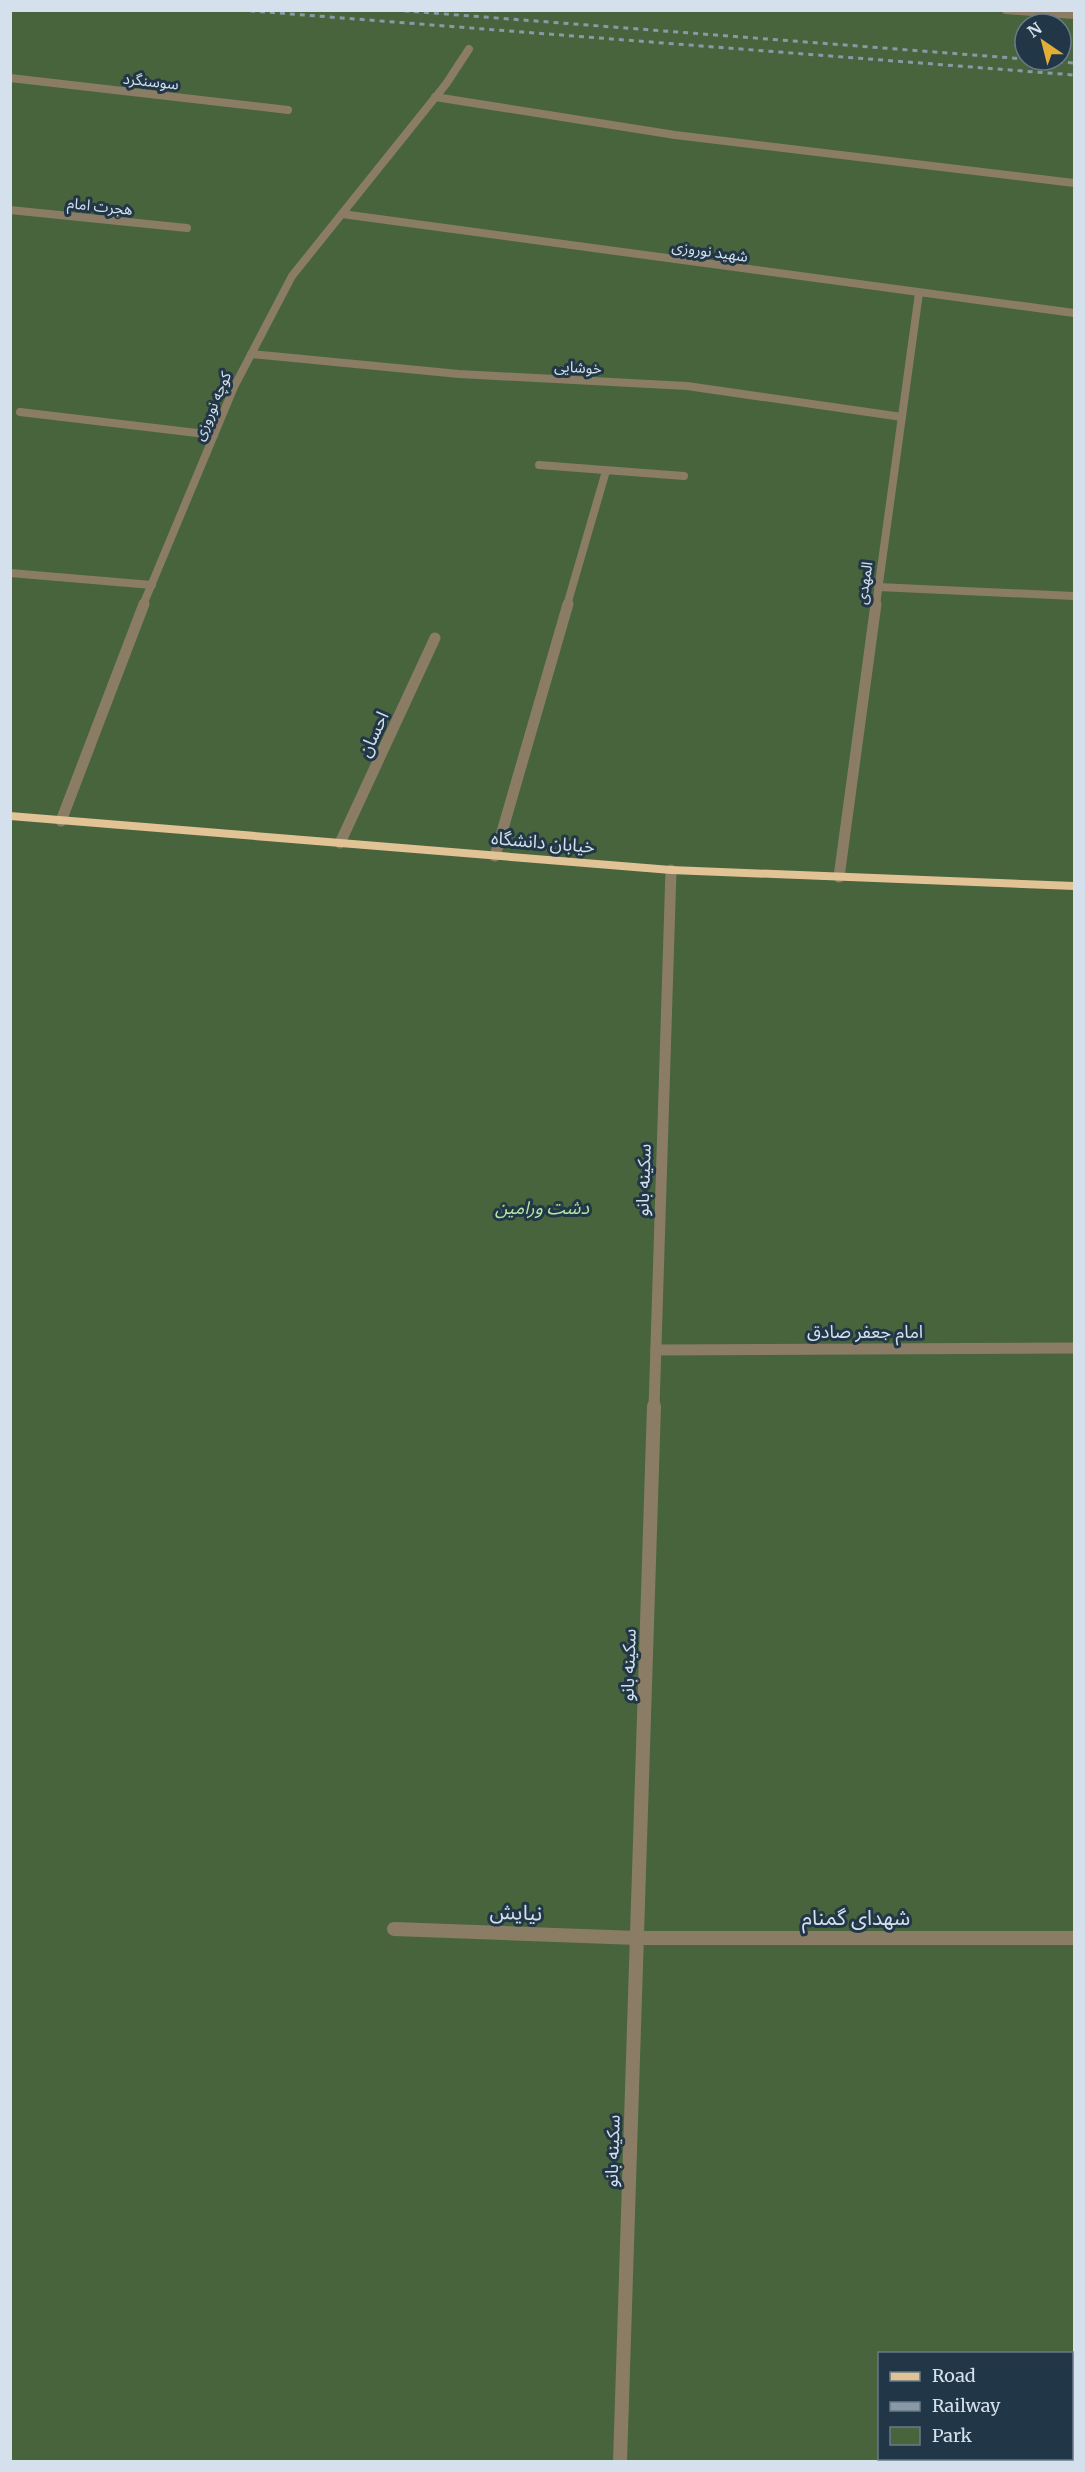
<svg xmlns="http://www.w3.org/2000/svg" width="1085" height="2472" viewBox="0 0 1085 2472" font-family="Merriweather,'Noto Sans Arabic',serif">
  <rect width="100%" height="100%" fill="#213647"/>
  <path fill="#47643d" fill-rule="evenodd" d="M11 11H1074V2461L11 2462ZM1025 24H1061V60H1025ZM880 2354H1072V2458H880Z"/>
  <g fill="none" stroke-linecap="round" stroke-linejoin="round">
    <g stroke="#8b7c66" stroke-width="8">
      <path d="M1006 10 1074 15"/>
      <path d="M10 78 288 110"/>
      <path d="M435 97 675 135 1074 183"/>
      <path d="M10 210 187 228"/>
      <path d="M342 214 1074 313"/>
      <path d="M251 354 459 374 687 386 902 417"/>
      <path d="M20 412 214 435"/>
      <path d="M539 465 684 476"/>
      <path d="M10 573 152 585"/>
      <path d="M878 587 1074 596"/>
      <path d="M143 605 234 387 292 276 446 84 469 49"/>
      <path d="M567 605 606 471"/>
      <path d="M876 605 919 293"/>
    </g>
    <g stroke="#8b7c66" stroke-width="11">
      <path d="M61 821 144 604"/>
      <path d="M340 843 435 638"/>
      <path d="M495 856 568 604"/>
      <path d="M839 877 876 604"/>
      <path d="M656 1350 1074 1348"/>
    </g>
    <path stroke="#8b7c66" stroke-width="14" d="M394 1929 637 1938H1074"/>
    <path stroke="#8b7c66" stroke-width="11" d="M654 1408 671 870"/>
    <path stroke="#8b7c66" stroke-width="14" d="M620 2462 654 1406"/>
    <path fill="#e2c396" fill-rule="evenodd" d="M10 812 671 866 1074 882V890L671 874 10 820Z"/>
    <g stroke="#8999a6" stroke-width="3" stroke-dasharray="5 5" stroke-linecap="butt">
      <path d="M240 10 1074 75"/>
      <path d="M394 10 1025 59"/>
      <path d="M1038 60 1074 63"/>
    </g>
  </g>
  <g text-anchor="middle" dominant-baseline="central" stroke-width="6" stroke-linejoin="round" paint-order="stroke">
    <g font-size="15" fill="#d4e1ec" stroke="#213647">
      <text transform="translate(151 81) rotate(6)">سوسنگرد</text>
      <text transform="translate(100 206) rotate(6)">هجرت امام</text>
      <text transform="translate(710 251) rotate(8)">شهید نوروزی</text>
      <text transform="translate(578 367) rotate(3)">خوشایی</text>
      <text transform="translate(212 406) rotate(-67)">کوچه نوروزی</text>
      <text transform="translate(864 583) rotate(-82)">المهدی</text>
    </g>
    <g font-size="18" fill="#d4e1ec" stroke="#213647">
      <text transform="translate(373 734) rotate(-65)">احسان</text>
      <text transform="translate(543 842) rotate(5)">خیابان دانشگاه</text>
      <text transform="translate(643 1180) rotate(-88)">سکینه بانو</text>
      <text x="865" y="1331">امام جعفر صادق</text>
      <text transform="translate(628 1665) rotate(-88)">سکینه بانو</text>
      <text transform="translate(612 2151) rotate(-88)">سکینه بانو</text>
    </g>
    <g font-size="18" font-style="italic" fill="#b1e7a0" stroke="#213647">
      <text x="542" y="1207">دشت ورامین</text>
    </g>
    <g font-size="21" fill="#d4e1ec" stroke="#213647">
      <text transform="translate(516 1912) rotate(2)">نیایش</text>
      <text x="856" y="1917">شهدای گمنام</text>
    </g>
  </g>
  <rect width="1085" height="2472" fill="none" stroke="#d4e1ec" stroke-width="24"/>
  <rect x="878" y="2352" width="195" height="108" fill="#213647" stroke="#697a89" stroke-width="1.5"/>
  <rect x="890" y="2372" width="30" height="9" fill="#e2c396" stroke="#697a89" stroke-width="1.5"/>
  <text x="932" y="2382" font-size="18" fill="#d4e1ec">Road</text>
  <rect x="890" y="2402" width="30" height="9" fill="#8999a6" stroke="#697a89" stroke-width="1.5"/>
  <text x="932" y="2412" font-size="18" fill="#d4e1ec">Railway</text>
  <rect x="890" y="2427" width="30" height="18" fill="#47643d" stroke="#697a89" stroke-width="1.5"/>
  <text x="932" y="2442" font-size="18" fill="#d4e1ec">Park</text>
  <g transform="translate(1043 42) rotate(325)"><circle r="28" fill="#213647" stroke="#697a89" stroke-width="1.5"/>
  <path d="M0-4.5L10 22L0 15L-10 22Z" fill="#e3ae35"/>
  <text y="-9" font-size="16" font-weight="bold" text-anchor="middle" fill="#d4e1ec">N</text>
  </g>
</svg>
